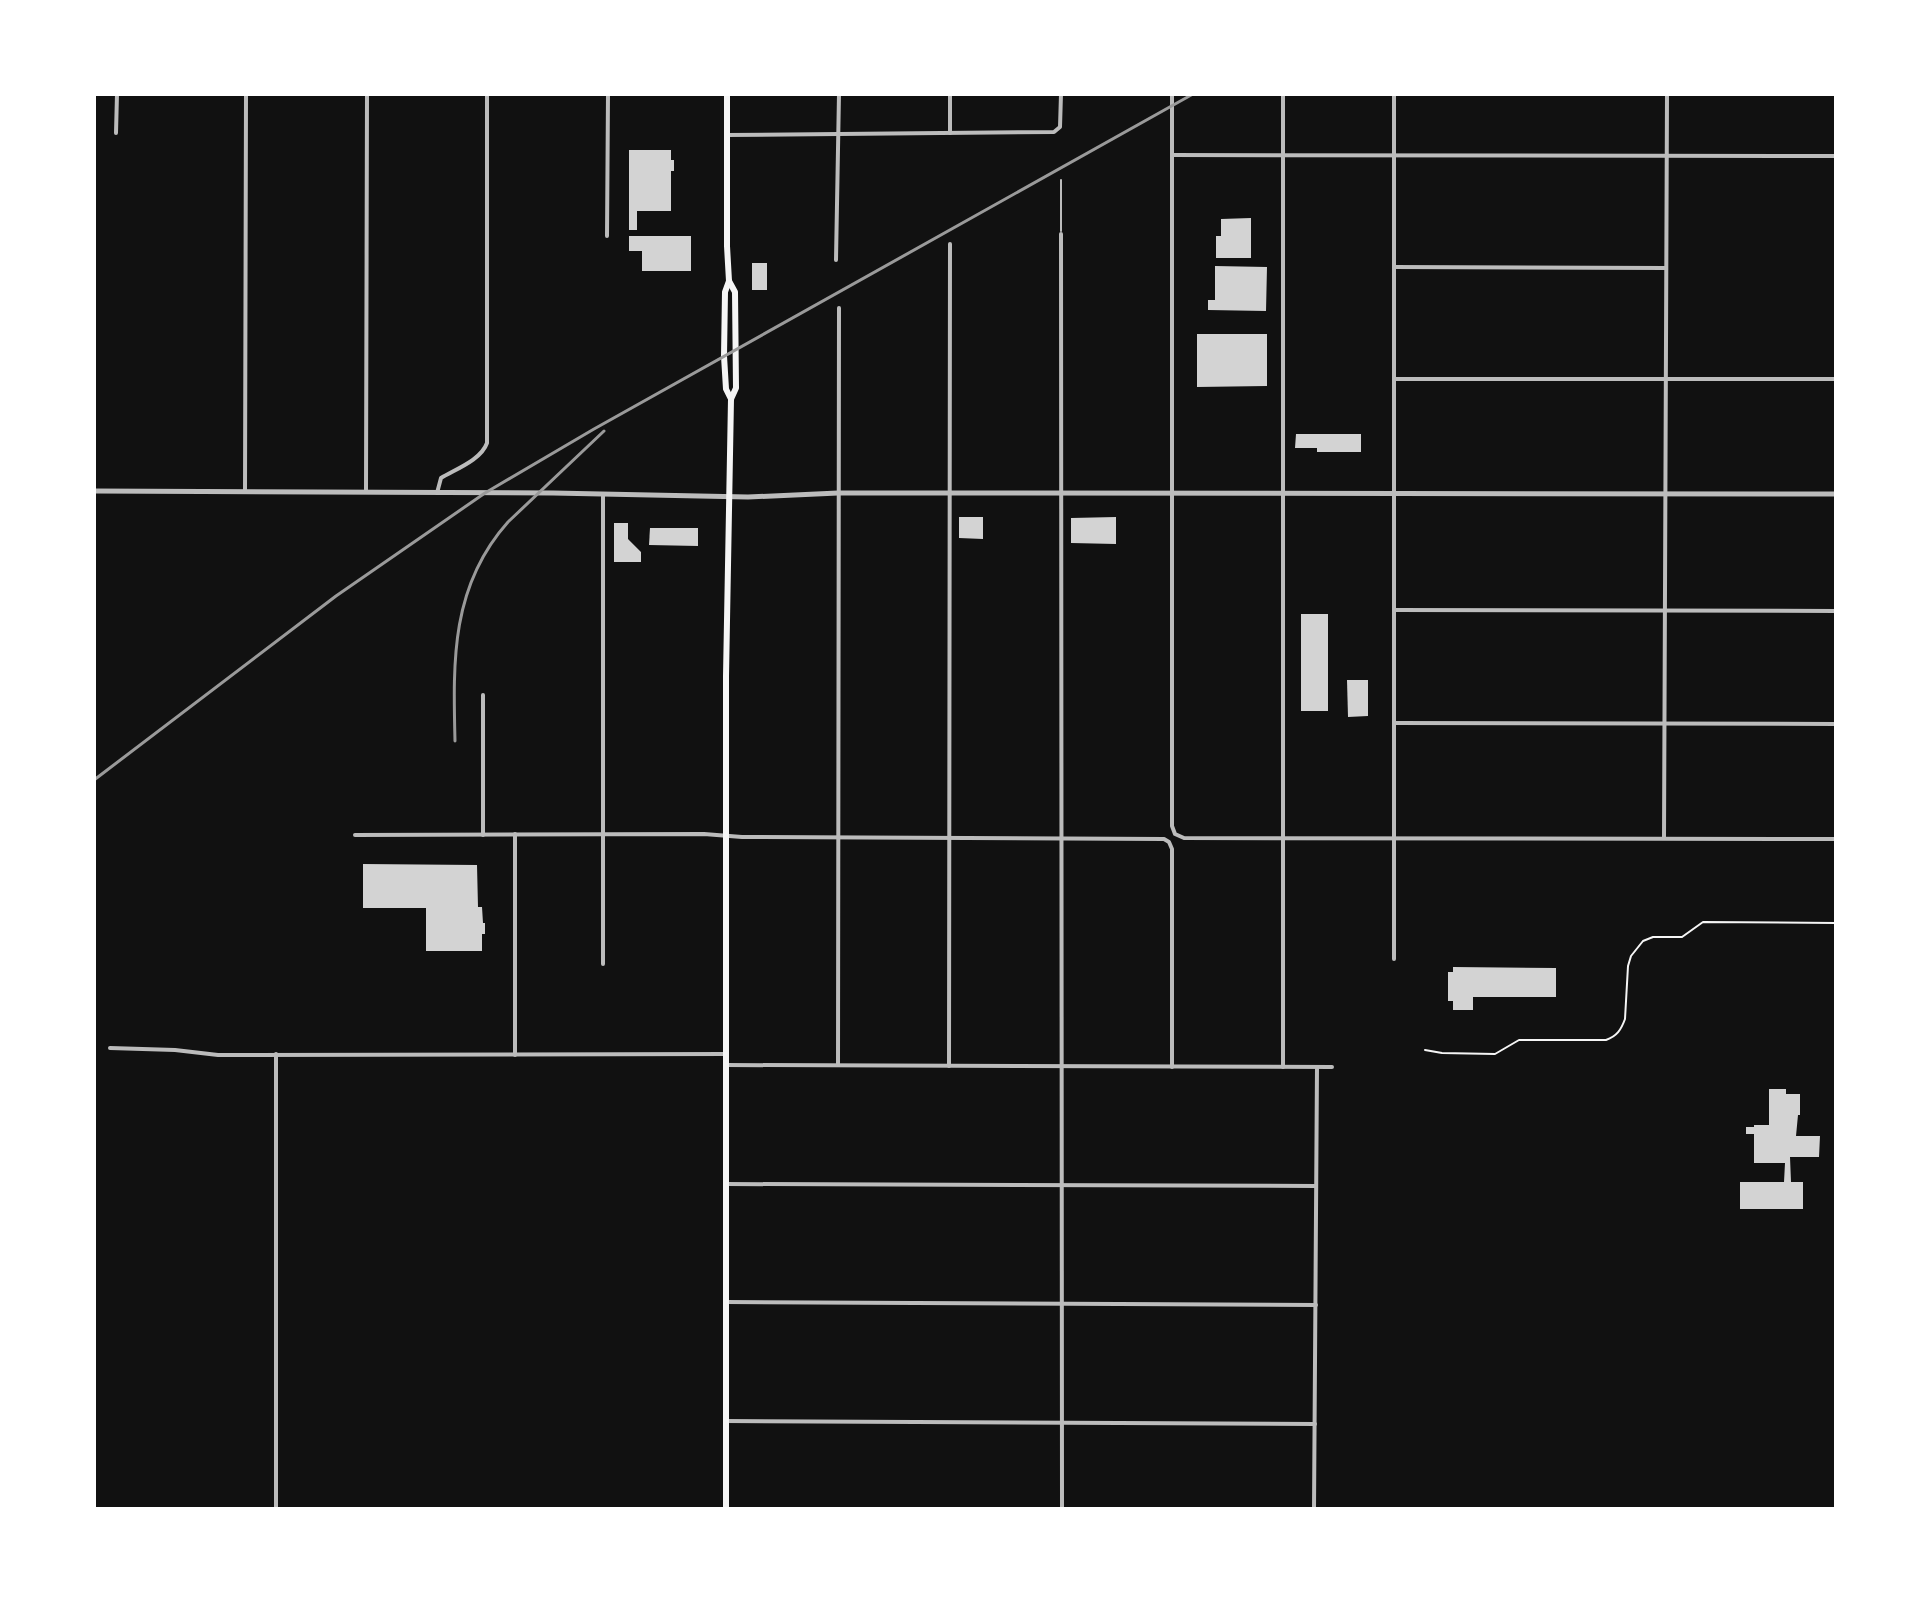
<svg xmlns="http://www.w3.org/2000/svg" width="1930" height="1603" viewBox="0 0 1930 1603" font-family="'Zilla Slab',serif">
  <rect width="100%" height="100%" fill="#111"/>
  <g fill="#d3d3d3">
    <path d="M629 150H671V160H674V171H671V211H637V230H629Z"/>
    <path d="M1251 218V258H1216V236H1221V219Z"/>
    <path d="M629 236H691V271H642V251H629Z"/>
    <rect x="752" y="263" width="15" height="27"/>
    <path d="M1215 266 1267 267 1266 311 1208 310V300H1215Z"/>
    <path d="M1197 334H1267V386L1197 387Z"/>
    <path d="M1296 434H1361V452H1317V448H1295Z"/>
    <path d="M959 517H983V539L959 538Z"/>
    <path d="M1116 517V544L1071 543V518Z"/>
    <path d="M614 523H628V539L641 552V562H614Z"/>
    <path d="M650 528H698V546L649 545Z"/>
    <rect x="1301" y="614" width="27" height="97"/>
    <path d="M1347 680H1368V716L1348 717Z"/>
    <path d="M363 864 477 865 478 907H482L483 923H485V934H482V951H426V908H363Z"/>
    <path d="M1453 967 1556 968V997H1473V1010H1453V1001H1448V972H1453Z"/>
    <path d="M1769 1089H1786V1094H1800V1115H1798L1796 1136H1820L1819 1157H1790L1791 1182H1803V1209H1740V1182H1784L1785 1163H1754V1134H1746V1127H1754V1125H1769Z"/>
  </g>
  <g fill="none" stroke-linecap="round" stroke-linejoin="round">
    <path stroke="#f5f5f5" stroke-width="2" d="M1425 1050 1442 1053 1495 1054 1519 1040H1606C1617 1036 1621 1030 1625 1019L1628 966 1631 956 1643 941 1653 937H1682L1703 922 1836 923"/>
    <path stroke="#bcbcbc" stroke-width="2" d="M1061 180V231"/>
    <g stroke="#bcbcbc" stroke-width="4">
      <path d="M1172 94V826L1175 834 1184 838 1836 839"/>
      <path d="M1394 94V959"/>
      <path d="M116 133 117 94"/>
      <path d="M950 133V94"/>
      <path d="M727 135 1054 132 1060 127 1061 94"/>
      <path d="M1172 155 1836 156"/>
      <path d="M1061 234 1062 1509"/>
      <path d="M607 236 608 94"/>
      <path d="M836 260 839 94"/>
      <path d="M1394 267 1665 268"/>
      <path d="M1395 379H1836"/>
      <path d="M245 491 246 94"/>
      <path d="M366 492 367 94"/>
      <path d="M437 493 441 478C456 469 481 460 487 443V94"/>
      <path d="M1395 610 1836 611"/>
      <path d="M1394 723 1836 724"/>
      <path d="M355 835 704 834 742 837 1164 839 1169 842 1172 849V1067"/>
      <path d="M483 835V695"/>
      <path d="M1664 838 1667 94"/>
      <path d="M603 964V495"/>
      <path d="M110 1048 175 1050 218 1055 726 1054"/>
      <path d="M276 1054V1509"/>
      <path d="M515 1055V834"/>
      <path d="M726 1065 1332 1067"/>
      <path d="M838 1065 839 308"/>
      <path d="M949 1066 950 244"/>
      <path d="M1283 1067V94"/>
      <path d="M726 1184 1316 1186"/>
      <path d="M726 1302 1316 1305"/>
      <path d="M725 1421 1315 1424"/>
      <path d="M1314 1509 1317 1067"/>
    </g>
    <path stroke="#bcbcbc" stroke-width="5" d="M94 491 553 493 748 497 838 493H949L1836 494"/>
    <g stroke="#f5f5f5" stroke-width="6">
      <path d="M729 281 725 292 724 356 726 389 731 399"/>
      <path d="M726 1509V676L731 399 736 388 735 292 729 281 727 246V94"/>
    </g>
    <g stroke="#9a9a9a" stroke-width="3">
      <path d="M455 741C453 660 451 586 508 522L604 431"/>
      <path d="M94 780 336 596 485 493 594 429 1193 94"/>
    </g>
  </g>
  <rect width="1930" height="1603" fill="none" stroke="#ffffff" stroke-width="192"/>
</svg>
